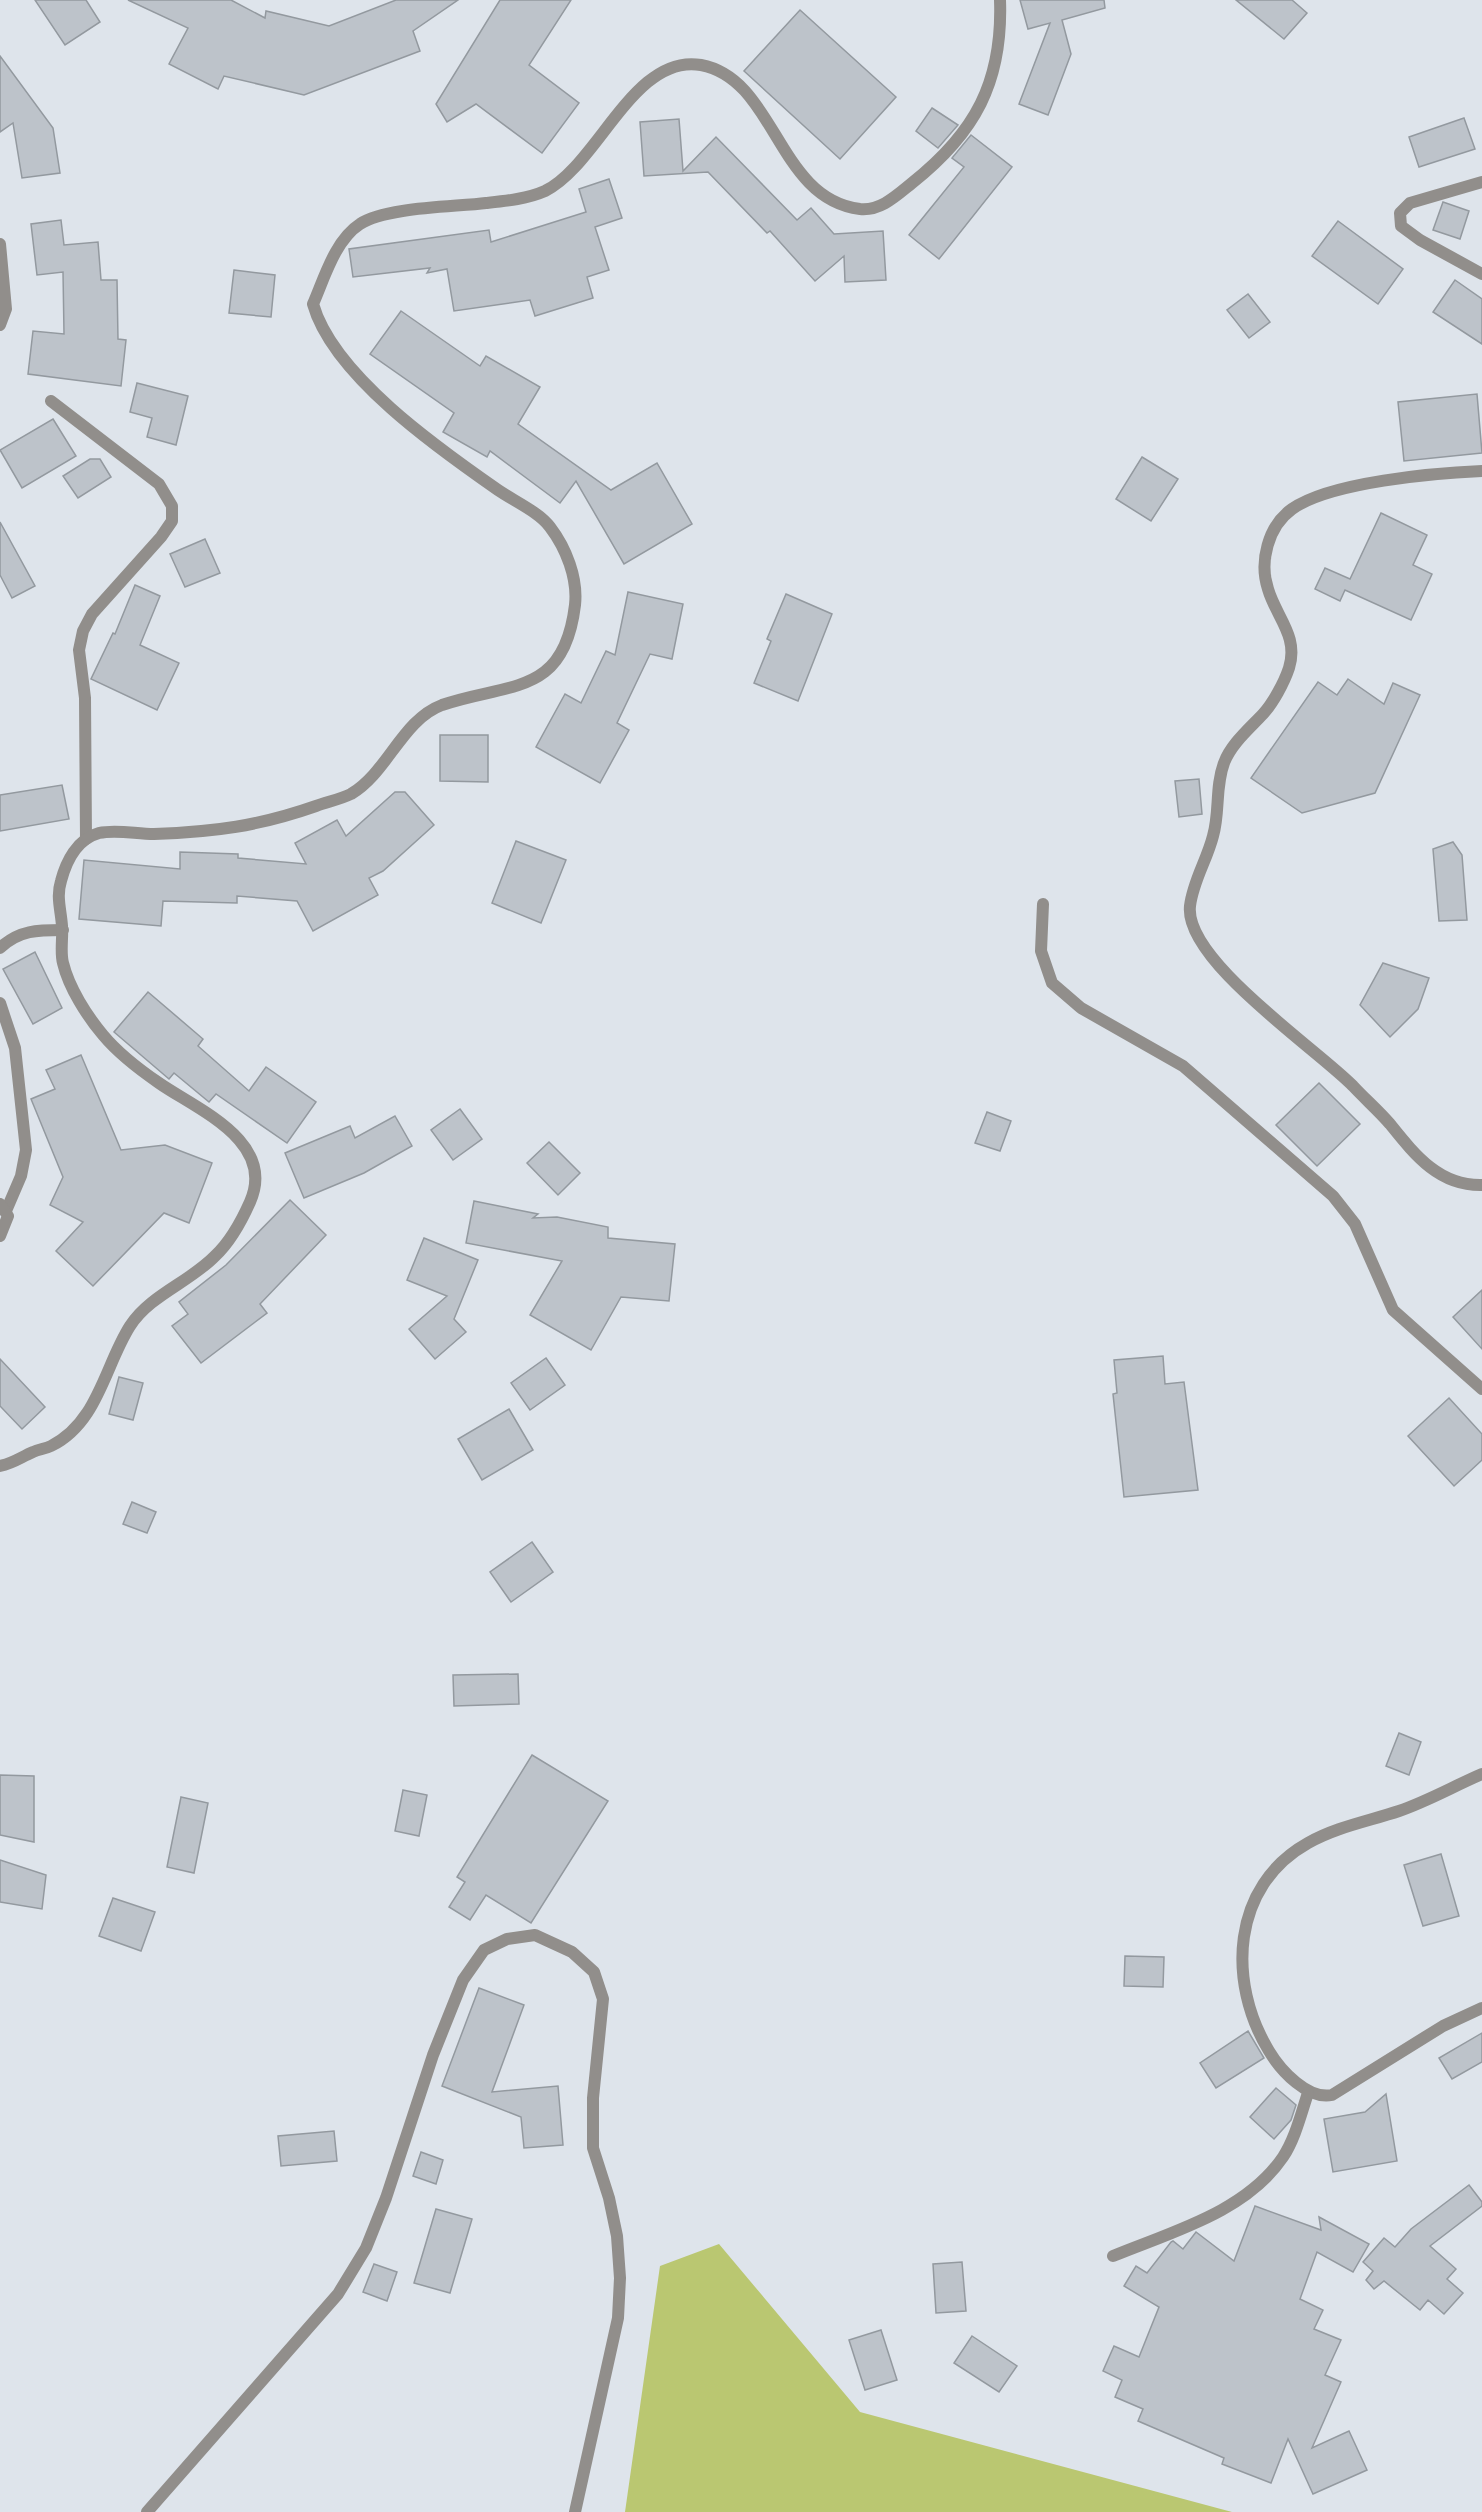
<svg xmlns="http://www.w3.org/2000/svg" width="1482" height="2512" viewBox="0 0 1482 2512" font-family="Poppins,sans-serif">
  <rect width="100%" height="100%" fill="#dee4eb"/>
  <path fill="#bac771" d="M719 2244 860 2412 1232 2512H625L660 2266Z"/>
  <g fill="#bdc3ca" stroke="#93999f" stroke-width="1.5">
    <path d="M35 0H86L100 22 65 45Z"/>
    <path d="M128 0H231L265 18 266 11 329 26 396 0H458L413 31 420 51 304 95 224 76 218 89 169 64 188 28Z"/>
    <path d="M500 0H571L529 65 579 103 542 153 476 104 447 122 436 104Z"/>
    <path d="M1020 0H1104L1105 8 1062 20 1071 54 1048 115 1019 104 1050 23 1028 29Z"/>
    <path d="M1236 0H1292L1307 13 1284 39Z"/>
    <path d="M800 10 896 97 840 159 744 71Z"/>
    <path d="M0 56 53 128 60 173 22 178 13 123 0 132Z"/>
    <path d="M932 108 958 125 938 148 916 131Z"/>
    <path d="M1464 118 1475 149 1419 167 1409 137Z"/>
    <path d="M679 119 683 171 716 137 797 220 811 208 834 234 883 231 886 280 845 282 844 256 815 281 770 231 767 233 708 172 644 176 640 122Z"/>
    <path d="M971 135 1012 167 939 259 909 235 964 167 952 158Z"/>
    <path d="M609 179 622 218 595 227 609 270 587 277 593 298 535 316 530 300 454 311 447 269 427 273 430 268 353 277 349 249 489 230 491 242 586 212 579 189Z"/>
    <path d="M1443 202 1469 211 1460 239 1433 230Z"/>
    <path d="M61 220 64 245 98 242 101 280H117L118 339 126 340 121 386 28 374 33 331 64 334 63 272 37 275 31 224Z"/>
    <path d="M1338 221 1403 269 1378 304 1312 256Z"/>
    <path d="M234 270 275 275 271 317 229 313Z"/>
    <path d="M1455 280 1482 299V344L1433 312Z"/>
    <path d="M1248 294 1270 322 1249 338 1227 310Z"/>
    <path d="M401 311 480 366 486 356 540 387 518 424 611 490 657 463 692 524 624 564 576 481 560 503 490 451 487 457 443 432 454 413 370 354Z"/>
    <path d="M137 383 188 396 176 445 147 437 152 418 130 412Z"/>
    <path d="M1477 394 1482 453 1404 461 1398 402Z"/>
    <path d="M53 419 76 456 22 488 0 450Z"/>
    <path d="M1142 457 1178 479 1151 521 1116 499Z"/>
    <path d="M90 459H100L111 477 78 498 63 476Z"/>
    <path d="M1381 513 1427 535 1413 565 1432 574 1411 620 1345 590 1340 601 1315 589 1325 568 1350 579Z"/>
    <path d="M0 522 35 586 12 598 0 575Z"/>
    <path d="M205 539 220 573 185 587 170 554Z"/>
    <path d="M135 585 160 596 140 645 179 663 157 710 91 679 113 633 115 634Z"/>
    <path d="M628 592 683 604 672 659 650 654 617 723 629 730 600 783 536 747 565 694 581 703 606 651 615 655Z"/>
    <path d="M786 594 832 614 798 701 754 683 771 641 767 639Z"/>
    <path d="M1348 679 1384 704 1393 683 1420 695 1375 793 1302 813 1251 778 1318 682 1337 695Z"/>
    <path d="M440 735H488V782L440 781Z"/>
    <path d="M1199 779 1202 814 1179 817 1175 781Z"/>
    <path d="M62 785 69 819 0 831V795Z"/>
    <path d="M395 792H405L434 825 383 871 369 878 378 895 313 931 297 901 237 896V903L163 901 161 926 79 919 84 860 180 869V852L238 854V858L306 864 295 843 337 820 346 836Z"/>
    <path d="M516 841 566 860 541 923 492 903Z"/>
    <path d="M1453 842 1462 855 1467 920 1439 921 1433 849Z"/>
    <path d="M35 952 62 1008 33 1024 3 969Z"/>
    <path d="M1383 963 1429 978 1418 1009 1390 1037 1360 1005Z"/>
    <path d="M148 992 203 1039 198 1046 249 1091 266 1067 316 1102 287 1143 216 1094 209 1102 174 1073 169 1079 114 1032Z"/>
    <path d="M81 1055 121 1150 165 1145 212 1163 189 1223 164 1213 93 1286 56 1251 83 1222 50 1205 63 1177 31 1099 55 1089 46 1070Z"/>
    <path d="M1319 1083 1360 1124 1317 1166 1276 1125Z"/>
    <path d="M460 1109 482 1139 453 1160 431 1130Z"/>
    <path d="M987 1112 1011 1121 1000 1151 975 1143Z"/>
    <path d="M395 1116 412 1146 364 1173 304 1198 285 1153 350 1126 355 1138Z"/>
    <path d="M549 1142 580 1173 558 1195 527 1163Z"/>
    <path d="M290 1200 326 1235 260 1304 267 1313 201 1363 172 1326 188 1314 179 1302 226 1265Z"/>
    <path d="M474 1201 538 1214 533 1218 557 1217 608 1227V1238L675 1244 669 1301 621 1297 591 1350 530 1315 562 1261 466 1243Z"/>
    <path d="M424 1238 478 1260 454 1319 466 1332 435 1359 409 1329 447 1296 407 1280Z"/>
    <path d="M1482 1290V1349L1453 1317Z"/>
    <path d="M1163 1356 1165 1384 1184 1382 1198 1490 1124 1497 1113 1394 1117 1393 1114 1360Z"/>
    <path d="M546 1358 565 1385 530 1410 511 1383Z"/>
    <path d="M0 1359 45 1407 22 1429 0 1406Z"/>
    <path d="M119 1377 143 1383 133 1420 109 1414Z"/>
    <path d="M1449 1398 1482 1434V1460L1454 1486 1408 1436Z"/>
    <path d="M509 1409 533 1450 482 1480 458 1439Z"/>
    <path d="M132 1502 156 1512 147 1533 123 1524Z"/>
    <path d="M532 1542 553 1572 511 1602 490 1572Z"/>
    <path d="M518 1674 519 1704 454 1706 453 1675Z"/>
    <path d="M1399 1733 1421 1742 1409 1775 1386 1766Z"/>
    <path d="M532 1755 608 1801 531 1923 486 1895 470 1920 449 1907 465 1882 457 1877Z"/>
    <path d="M0 1775 34 1776V1842L0 1835Z"/>
    <path d="M403 1790 427 1795 419 1836 395 1831Z"/>
    <path d="M181 1797 208 1803 194 1873 167 1867Z"/>
    <path d="M1441 1854 1459 1916 1423 1926 1404 1865Z"/>
    <path d="M0 1860 46 1875 42 1909 0 1902Z"/>
    <path d="M113 1898 155 1912 141 1951 99 1936Z"/>
    <path d="M1125 1956 1164 1957 1163 1987 1124 1986Z"/>
    <path d="M479 1988 524 2005 492 2092 558 2086 563 2145 524 2148 521 2117 442 2086Z"/>
    <path d="M1248 2031 1264 2058 1216 2088 1200 2063Z"/>
    <path d="M1482 2033V2062L1452 2079 1439 2058Z"/>
    <path d="M1276 2088 1296 2105 1291 2120 1274 2139 1250 2117Z"/>
    <path d="M1386 2094 1397 2161 1333 2172 1324 2119 1365 2112Z"/>
    <path d="M334 2131 337 2161 281 2166 278 2136Z"/>
    <path d="M421 2152 443 2160 436 2184 413 2176Z"/>
    <path d="M1469 2185 1482 2202V2206L1430 2246 1456 2269 1447 2279 1463 2293 1444 2314 1428 2300 1420 2310 1384 2281 1374 2289 1366 2280 1373 2271 1363 2262 1384 2238 1395 2247 1411 2229Z"/>
    <path d="M1255 2206 1321 2230 1319 2217 1369 2244 1353 2272 1317 2252 1300 2299 1323 2310 1314 2329 1341 2340 1325 2375 1341 2382 1312 2448 1349 2431 1367 2470 1313 2494 1288 2439 1271 2483 1222 2464 1224 2458 1138 2421 1143 2409 1115 2397 1122 2380 1103 2371 1114 2346 1139 2357 1159 2307 1124 2286 1136 2266 1147 2273 1171 2242 1173 2241 1183 2249 1196 2232 1234 2261Z"/>
    <path d="M436 2209 472 2219 450 2293 414 2283Z"/>
    <path d="M962 2262 966 2311 936 2313 933 2264Z"/>
    <path d="M374 2264 397 2272 387 2301 363 2292Z"/>
    <path d="M881 2330 897 2380 865 2390 849 2340Z"/>
    <path d="M972 2336 1017 2366 999 2392 954 2363Z"/>
  </g>
  <g fill="none" stroke-linecap="round" stroke-linejoin="round">
    <g stroke="#918e8b" stroke-width="12">
      <path d="M1482 182 1410 203 1400 213 1401 226 1420 240 1482 274"/>
      <path d="M51 401 159 484 172 506V521L161 537 92 614 83 631 79 650 85 698 86 839"/>
      <path d="M1482 471C1435 473 1330 482 1292 509 1268 526 1259 562 1268 589 1276 617 1299 636 1289 668 1284 683 1273 703 1263 714 1249 729 1231 744 1224 763 1215 787 1220 812 1213 836 1207 860 1193 881 1190 906 1184 960 1317 1049 1353 1086 1365 1099 1379 1111 1390 1124 1415 1155 1439 1186 1482 1185"/>
      <path d="M1043 904 1041 951 1052 983 1081 1008 1183 1066 1333 1196 1355 1224 1393 1310 1482 1389"/>
      <path d="M0 948C19 930 38 930 63 930"/>
      <path d="M0 1003 15 1048 26 1150 21 1176 6 1211"/>
      <path d="M0 1204 8 1216 0 1236"/>
      <path d="M0 1466C14 1463 21 1457 33 1452 39 1449 45 1449 51 1446 98 1423 105 1365 130 1326 150 1295 190 1282 215 1256 229 1243 242 1220 250 1202 277 1141 196 1109 159 1083 140 1070 118 1053 103 1035 87 1016 69 988 63 963 60 952 63 938 62 926 61 910 56 897 61 881 66 862 77 839 99 833 116 829 136 834 154 834 214 832 259 826 316 806 327 802 341 799 351 794 388 772 402 720 442 705 509 682 564 697 575 605 578 578 566 548 550 527 539 512 514 501 498 490 439 449 333 375 313 304 324 279 335 240 360 224 385 207 455 207 486 203 505 201 527 199 545 191 598 165 634 53 701 65 776 79 777 199 860 209 881 211 897 195 912 183 975 133 1003 82 1000 0"/>
      <path d="M1482 1774C1454 1786 1428 1801 1399 1811 1369 1821 1336 1827 1308 1843 1231 1886 1227 1982 1269 2051 1281 2071 1308 2100 1332 2095L1443 2026 1482 2008"/>
      <path d="M1113 2256C1171 2232 1246 2212 1283 2157 1295 2139 1301 2114 1308 2093"/>
    </g>
    <g stroke="#918e8b" stroke-width="12">
      <path d="M0 244 6 309 0 325"/>
      <path d="M147 2512 338 2294 366 2248 386 2198 433 2055 463 1980 484 1950 507 1939 535 1935 572 1952 594 1972 603 1999 593 2098V2148L609 2198 617 2236 620 2278 618 2318 575 2512"/>
    </g>
  </g>
</svg>
